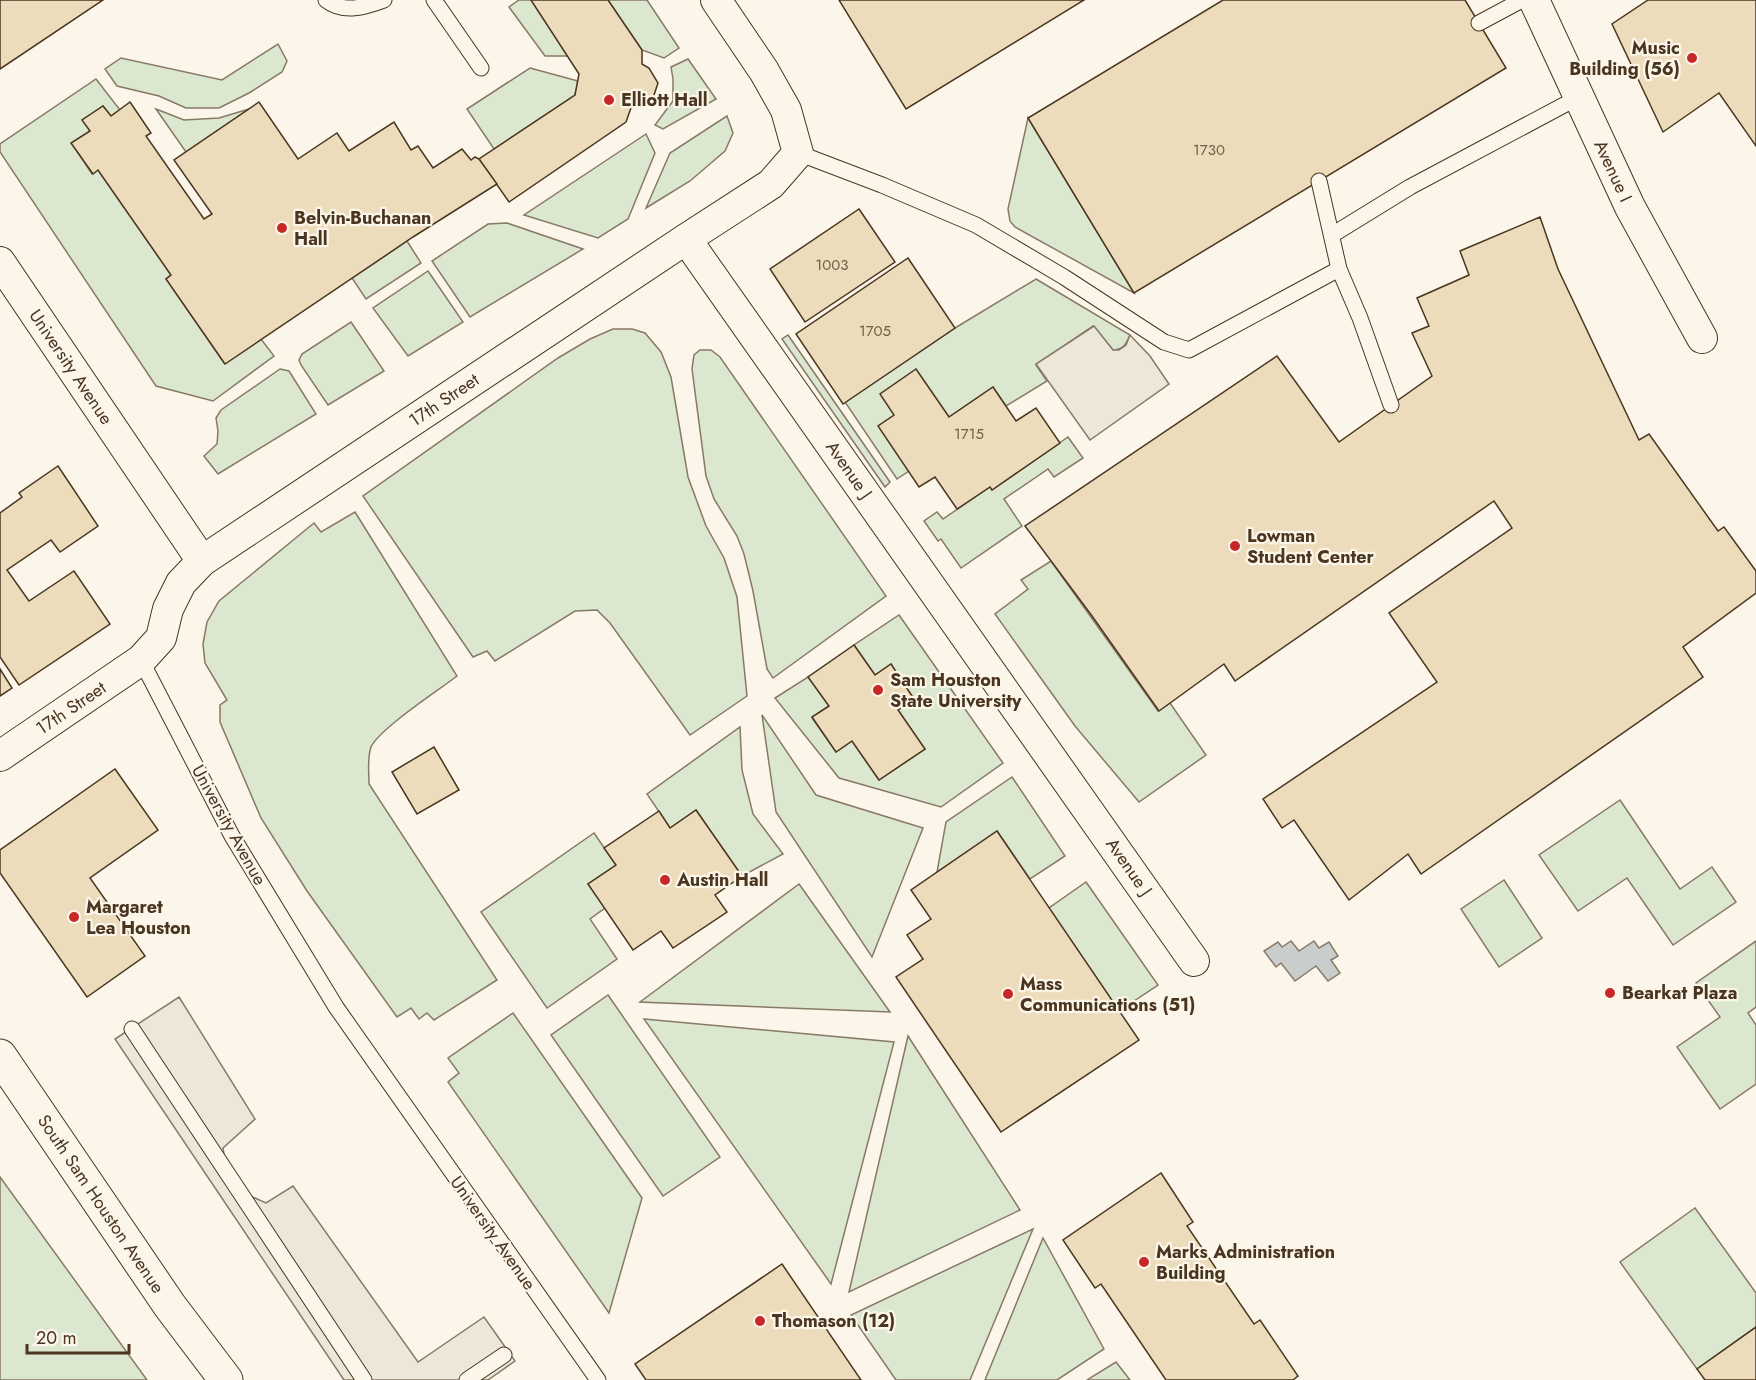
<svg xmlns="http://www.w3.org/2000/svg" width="1756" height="1380" viewBox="0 0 1756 1380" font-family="Jost,sans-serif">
  <rect width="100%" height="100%" fill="#fbf6e9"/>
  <g fill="#dce7d0" stroke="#887966" stroke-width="1.5">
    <path d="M519 0H531L568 56H545L509 7Z"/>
    <path d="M608 0H647L679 48 664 58 642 50Z"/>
    <path d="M278 44 287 61 282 72 249 93 219 108H186L159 96 117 86 105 69 121 58 222 80Z"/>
    <path d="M688 59 716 99 663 129 655 125 673 101V79L671 67Z"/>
    <path d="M530 68 578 81 575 95 494 149 467 109Z"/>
    <path d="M96 79 120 110 111 116 103 106 83 120 90 131 72 144 92 174 98 170 171 275 166 279 224 363 261 339 274 356 213 401 156 386 0 152V144Z"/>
    <path d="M156 109 184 120 219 118 249 109 186 152Z"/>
    <path d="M727 116 733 133 725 151 690 181 646 208 670 153Z"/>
    <path d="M1028 118 1134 293 1015 227 1010 221 1008 209Z"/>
    <path d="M646 134 655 153 628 219 598 238 524 215Z"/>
    <path d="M507 223 583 249 470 317 432 261 488 224Z"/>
    <path d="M407 241 421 263 366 299 352 278Z"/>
    <path d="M428 271 463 322 408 356 373 308Z"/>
    <path d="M1036 279 1130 335C1126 344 1124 349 1113 350L1093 326 1036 365 1047 381 1006 406 993 387 949 417 916 370 894 415 909 471 897 479 845 402 955 328Z"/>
    <path d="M351 322 384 371 328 405 301 365 299 360 302 354Z"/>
    <path d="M613 329H632L645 333 661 352 671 377 688 477 706 526 724 558 737 597 747 696 690 735 610 623 597 610 575 611 495 661 487 651 473 657 363 496 558 358 590 339Z"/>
    <path d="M788 335 890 482 885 487 782 339Z"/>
    <path d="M700 350H711L720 357 886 596 773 678 767 669 753 591 744 554 737 536 714 499 706 476 692 369 694 355Z"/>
    <path d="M280 369 289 371 316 414 218 474 204 456 217 444 218 431 216 418 221 410Z"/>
    <path d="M1068 437 1083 458 1054 477 1048 469 1004 499 1022 526 961 568 941 539 938 541 924 521 937 512 943 519 990 487 992 490Z"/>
    <path d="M355 512 457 676C439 690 379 729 371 747 367 758 369 773 369 784L497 980 434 1020 427 1013 419 1019 411 1008 397 1017 307 891 261 818 220 722V705L227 700 205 663 203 644 207 622 219 601 314 523 321 532Z"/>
    <path d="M1051 561 1158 711 1170 703 1206 755 1139 802 1075 726 995 614 1028 589 1021 580Z"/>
    <path d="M899 615 1003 763 941 807 839 778 775 698 808 677 829 706 812 718 836 752 852 741 879 780 925 749 898 710 914 699 891 664 875 675 854 645Z"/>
    <path d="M762 715 816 795 923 828 872 957 776 812Z"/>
    <path d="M740 727 742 770 753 814 783 854 742 876 696 810 670 828 647 794Z"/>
    <path d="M1012 777 1065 856 1030 879 997 831 937 872 946 822Z"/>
    <path d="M1620 800 1680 889 1712 867 1736 902 1673 945 1627 878 1578 911 1539 855Z"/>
    <path d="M594 833 616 865 588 884 605 908 590 919 617 959 547 1008 481 912Z"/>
    <path d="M1504 880 1542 938 1499 967 1461 909Z"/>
    <path d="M1086 882 1158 985 1119 1011 1049 908Z"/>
    <path d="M799 884 890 1012 640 1002Z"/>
    <path d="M1756 941V1007L1748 1013 1756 1025V1084L1720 1109 1677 1047 1720 1017 1696 983Z"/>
    <path d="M608 995 720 1157 663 1196 551 1035Z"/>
    <path d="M513 1013 642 1198 609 1313 448 1082 459 1073 448 1058Z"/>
    <path d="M644 1019 894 1042 831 1284Z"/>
    <path d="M908 1036 1020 1210 849 1292Z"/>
    <path d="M0 1177 147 1380H0Z"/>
    <path d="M1695 1208 1756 1293V1327L1697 1369 1620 1262Z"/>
    <path d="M1033 1229 970 1380H896L851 1315Z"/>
    <path d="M1043 1238 1104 1349 1057 1380H985Z"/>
    <path d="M1116 1362 1130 1380H1087Z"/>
  </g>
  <g fill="#ede7d9" stroke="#887966" stroke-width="1.5">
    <path d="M1094 326 1113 350H1119L1126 345 1130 335 1150 356 1169 384 1090 440 1036 364Z"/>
    <path d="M179 997 255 1119 223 1148 225 1160 248 1195 266 1203 293 1186 418 1362 484 1317 515 1361 488 1380H344L115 1039Z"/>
  </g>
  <path fill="#c9cecd" stroke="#887966" stroke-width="1.5" d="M1291 941 1299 951 1314 941 1319 948 1329 942 1338 956 1331 960 1340 973 1328 981 1316 966 1295 981 1281 963 1276 967 1264 951 1278 942 1282 947Z"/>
  <g fill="#ecdcbc" stroke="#4a3520" stroke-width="1.5">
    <path d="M0 0H103L0 69Z"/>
    <path d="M531 0H608L642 50V64L649 68 658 83 653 98 648 103 632 105 626 122 509 202 479 159 575 95 579 74Z"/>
    <path d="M839 0H1084L906 109Z"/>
    <path d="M1223 0H1465L1506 68 1134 293 1028 118Z"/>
    <path d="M1648 0H1756V146L1719 93 1663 132 1612 24Z"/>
    <path d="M130 102 151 133 146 136 204 219 212 214 174 160 259 102 298 159 337 133 349 151 394 122 411 150 418 146 433 168 462 149 471 160 475 157 479 159 497 184 413 237 225 364 166 279 171 275 98 170 93 174 71 143 90 131 82 120 103 106 111 116Z"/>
    <path d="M859 209 895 262 805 322 770 269Z"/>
    <path d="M1540 217 1558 269 1639 440 1649 434 1718 531 1724 527 1756 571V593L1683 647 1703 677 1421 874 1408 854 1349 900 1294 820 1282 828 1263 799 1437 682 1389 613 1512 528 1494 501 1235 681 1224 664 1159 711 1092 616 1025 526 1277 356 1339 442 1432 376 1412 333 1429 326 1417 298 1469 275 1460 251Z"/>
    <path d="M908 258 955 328 843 404 796 334Z"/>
    <path d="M916 369 949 417 993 387 1016 421 1036 408 1060 443 992 490 990 487 957 509 935 477 919 487 878 426 894 415 880 394Z"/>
    <path d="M58 466 98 526 60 552 51 540 7 570 29 601 74 571 110 624 19 685 0 657V513L22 497 19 493Z"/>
    <path d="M854 645 875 675 891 664 914 699 898 710 925 749 879 780 852 741 836 752 812 717 829 706 808 677Z"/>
    <path d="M0 669 12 688 0 696Z"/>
    <path d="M434 747 459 790 417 814 392 772Z"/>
    <path d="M115 769 158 830 90 878 145 956 87 997 0 873V850Z"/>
    <path d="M696 810 742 876 715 895 727 912 673 948 661 931 633 950 588 884 616 865 604 848 659 811 670 828Z"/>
    <path d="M997 831 1139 1040 1001 1132 896 977 923 959 907 935 931 919 911 890Z"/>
    <path d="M1161 1173 1193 1222 1187 1226 1254 1324 1260 1320 1298 1376 1293 1380H1166L1101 1284 1095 1288 1063 1240Z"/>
    <path d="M782 1264 861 1380H646L635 1364Z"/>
    <path d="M1756 1327V1380H1705L1697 1369Z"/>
  </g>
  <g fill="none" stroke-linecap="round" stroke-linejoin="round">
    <g stroke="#4a3520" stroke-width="17">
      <g id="service">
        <path d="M326 0C344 14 365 7 384 0"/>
        <path d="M434 0 481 68"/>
        <path d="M1479 23 1522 0"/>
        <path d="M798 153 882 185 976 225 1064 277 1164 342 1189 350 1339 269"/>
        <path d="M1319 181 1339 269 1360 318 1391 405"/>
        <path d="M1332 235 1410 187 1579 97"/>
        <path d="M141 660 232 836 336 1007 598 1380"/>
        <path d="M132 1029 364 1380"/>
        <path d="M467 1380 504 1355"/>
      </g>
    </g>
    <g stroke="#4a3520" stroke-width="32">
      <g id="minor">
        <path d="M1534 0 1630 207 1702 338"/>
        <path d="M686 239 1194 961"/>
        <path d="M0 262 202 561"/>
        <path d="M0 756 141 660 161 638 168 609 181 583 202 561 686 239 771 184 798 153 786 110 764 71 716 0"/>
      </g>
    </g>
    <g stroke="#4a3520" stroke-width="35">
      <path id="primary" d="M0 1056 170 1306 226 1380"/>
    </g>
    <use href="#service" stroke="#fbf6e9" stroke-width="15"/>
    <use href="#minor" stroke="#fbf6e9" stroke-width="30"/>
    <use href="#primary" stroke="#fbf6e9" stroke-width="33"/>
  </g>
  <g fill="#c62828" stroke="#fbf6e9" stroke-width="2">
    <circle cx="1692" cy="58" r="6"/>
    <circle cx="609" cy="100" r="6"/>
    <circle cx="282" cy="228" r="6"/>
    <circle cx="1235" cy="546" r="6"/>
    <circle cx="878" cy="690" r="6"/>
    <circle cx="665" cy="880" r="6"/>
    <circle cx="74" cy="917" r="6"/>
    <circle cx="1610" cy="993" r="6"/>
    <circle cx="1008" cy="994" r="6"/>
    <circle cx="1144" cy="1262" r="6"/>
    <circle cx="760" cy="1321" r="6"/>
  </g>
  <g text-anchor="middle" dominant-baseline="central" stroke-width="4.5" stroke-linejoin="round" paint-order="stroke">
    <g font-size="15" fill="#725f47">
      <text x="1209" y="150">1730</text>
      <text x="832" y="265">1003</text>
      <text x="875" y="331">1705</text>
      <text x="969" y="434">1715</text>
    </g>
    <g font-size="18" font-weight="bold" fill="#4a3520" stroke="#fbf6e9" text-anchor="start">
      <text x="1680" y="48" text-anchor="end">Music<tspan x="1680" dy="21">Building (56)</tspan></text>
      <text x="621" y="100">Elliott Hall</text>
      <text x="294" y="218">Belvin-Buchanan<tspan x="294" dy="21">Hall</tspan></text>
      <text x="1247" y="536">Lowman<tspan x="1247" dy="21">Student Center</tspan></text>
      <text x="890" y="680">Sam Houston<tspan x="890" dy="21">State University</tspan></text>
      <text x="677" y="880">Austin Hall</text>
      <text x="86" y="907">Margaret<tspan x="86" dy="21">Lea Houston</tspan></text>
      <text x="1020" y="984">Mass<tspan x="1020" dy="21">Communications (51)</tspan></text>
      <text x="1622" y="993">Bearkat Plaza</text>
      <text x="1156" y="1252">Marks Administration<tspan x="1156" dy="21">Building</tspan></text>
      <text x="772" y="1321">Thomason (12)</text>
    </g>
    <g font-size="18" fill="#4a3520" stroke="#fbf6e9">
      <text transform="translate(1613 171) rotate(65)">Avenue I</text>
      <text transform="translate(71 367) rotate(56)">University Avenue</text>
      <text transform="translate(444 400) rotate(-34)">17th Street</text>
      <text transform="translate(849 470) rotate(55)">Avenue J</text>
      <text transform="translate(71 708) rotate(-34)">17th Street</text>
      <text transform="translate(229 825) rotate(61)">University Avenue</text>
      <text transform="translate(1129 867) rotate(55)">Avenue J</text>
      <text transform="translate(101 1204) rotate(56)">South Sam Houston Avenue</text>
      <text transform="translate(493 1233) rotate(55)">University Avenue</text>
    </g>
  </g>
  <path d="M27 1344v9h102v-9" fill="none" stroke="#4a3520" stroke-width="3"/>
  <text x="36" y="1344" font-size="18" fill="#4a3520" stroke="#fbf6e9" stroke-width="4.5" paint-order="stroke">20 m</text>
</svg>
